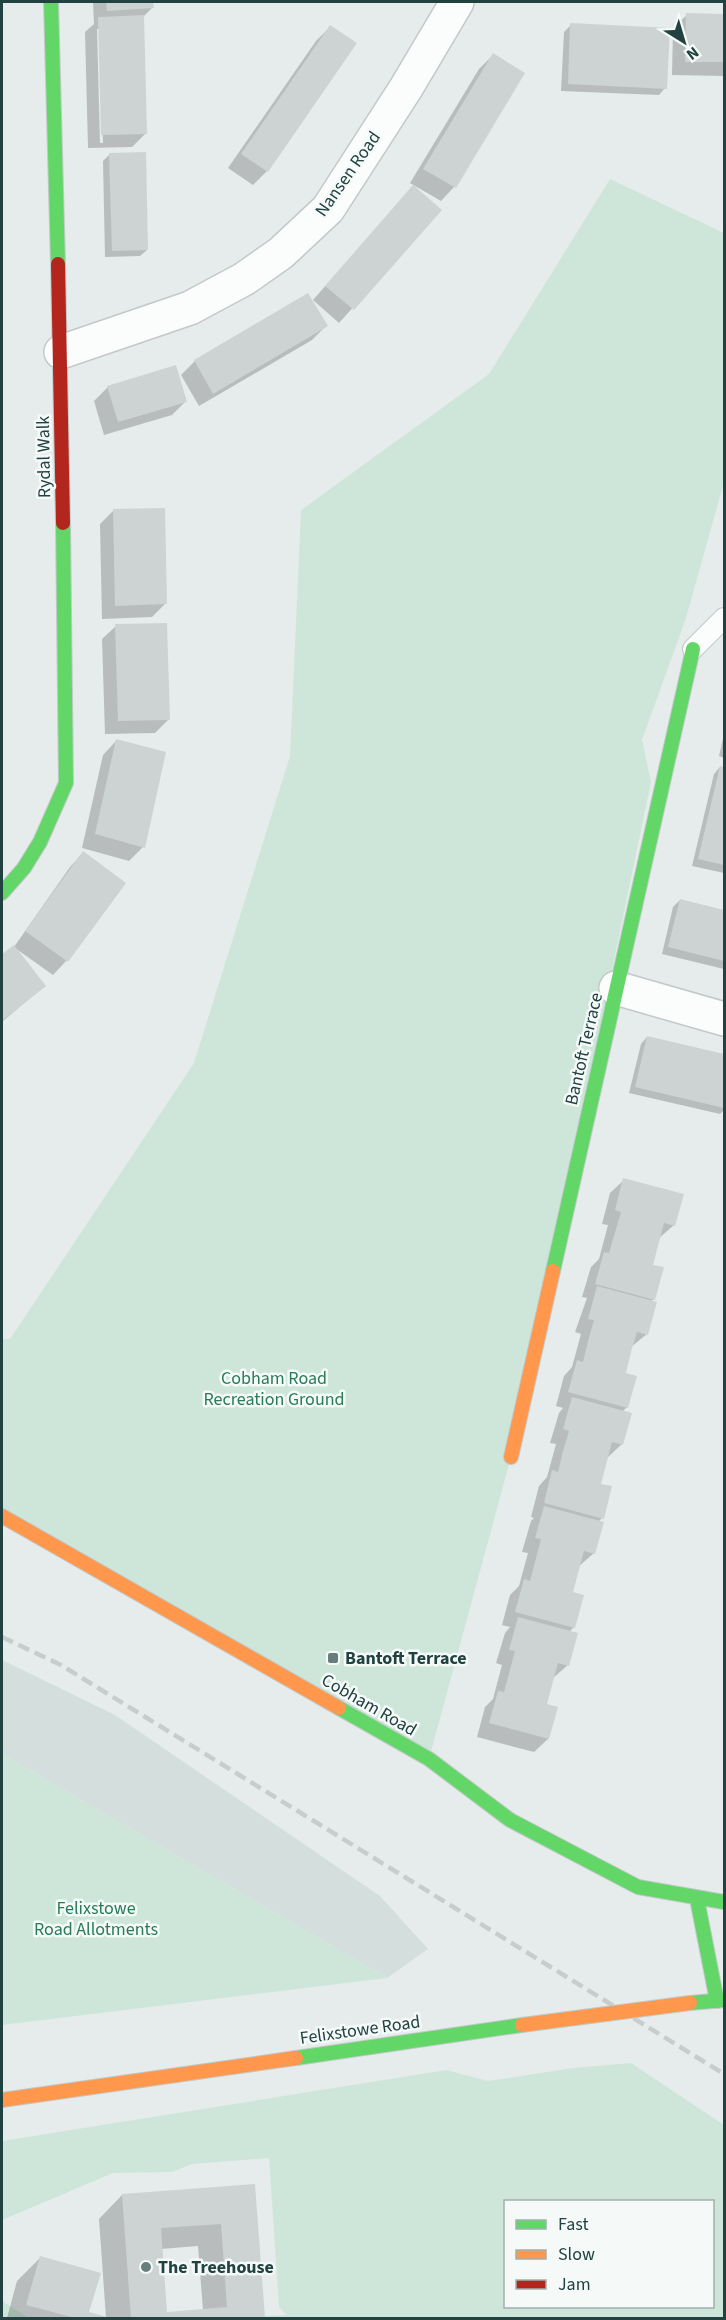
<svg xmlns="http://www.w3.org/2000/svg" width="726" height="2320" viewBox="0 0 726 2320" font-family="'Source Sans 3',sans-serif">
  <rect width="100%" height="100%" fill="#e6eceb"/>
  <path fill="#d4dedc" d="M2 1660 115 1715 380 1896 428 1949 387 1978 2 1754Z"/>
  <g fill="#cee6da" fill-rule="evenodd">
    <path d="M610 179 724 233V482L686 618 642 740 651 782 511 1457 429 1759 2 1516V1339H10L194 1063 290 756 301 510 489 374Z"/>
    <path d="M2 1754 387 1978 2 2025Z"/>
    <path d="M631 2063 724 2125V2318H216L286 2315 279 2307 269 2158 192 2164 172 2172 113 2173 2 2220V2141L446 2070 488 2081 573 2068ZM506 2202H712V2306H506Z"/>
    <path d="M2 2301 29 2318H2Z"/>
  </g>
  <g fill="#0003" fill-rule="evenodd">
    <path d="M93 2H152V8L143 17 146 133 132 147 88 148 85 32 94 24ZM97 29H100L103 143H100Z"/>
    <path d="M687 15H724V76L672 75 673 28Z"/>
    <path d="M571 25 665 88 659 95 561 91 564 32Z"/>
    <path d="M330 27 267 171 253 185 228 168 316 41Z"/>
    <path d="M493 55 523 73 454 187 441 201 410 183 479 69Z"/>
    <path d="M110 154 147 250 140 256 105 257 103 161Z"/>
    <path d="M414 186 440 210 339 323 313 300Z"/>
    <path d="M308 295 326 326 312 340 199 406 181 375 195 361Z"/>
    <path d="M108 387 185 402 172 415 104 435 94 401Z"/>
    <path d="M114 510 165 604 152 617 102 619 100 524Z"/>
    <path d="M116 626 169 719 155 733 105 734 102 639Z"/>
    <path d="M724 734V758L719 756Z"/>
    <path d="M116 741 143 847 129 861 82 848 103 755Z"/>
    <path d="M720 767 724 768V873L692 866 714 774Z"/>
    <path d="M83 853 124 883 66 961 53 975 15 948 44 986 2 1022V956L14 947 70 867Z"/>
    <path d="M680 900 724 911V969L662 954 673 907Z"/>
    <path d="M647 1037 724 1056V1110L720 1114 629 1093 641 1044Z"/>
    <path d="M624 1180 674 1225 658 1239 651 1266 654 1299 650 1302 647 1334 631 1347 624 1374 627 1407 622 1412V1444L607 1458 599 1485 602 1518 598 1522 594 1553 578 1567 571 1593 574 1627 569 1632 568 1665 553 1678 546 1705 548 1739 534 1752 477 1737 485 1707 493 1699 502 1665 496 1663 505 1633 510 1627 502 1625 510 1595 519 1586 528 1553 522 1552 531 1521 534 1518 531 1517 539 1486 547 1477 556 1444 550 1443 559 1413 563 1408 556 1406 564 1376 572 1367 581 1334 575 1332 587 1298 582 1297 591 1267 599 1259 608 1225 602 1224 610 1193Z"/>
    <path d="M254 2186 263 2318H7L17 2281 41 2257 88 2313 106 2318 99 2219 122 2195ZM198 2246 203 2310 166 2313 161 2249Z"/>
  </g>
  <g fill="#cdd3d2" fill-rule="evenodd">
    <path d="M106 2H153L154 8 107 11Z"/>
    <path d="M686 13 724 14V62H685Z"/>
    <path d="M144 15 147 134 101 135 98 17Z"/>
    <path d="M570 23 670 28 667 89 568 84Z"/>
    <path d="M330 25 357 43 268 172 241 154Z"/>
    <path d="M493 53 525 73 456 188 423 169Z"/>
    <path d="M146 152 148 250 112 251 109 153Z"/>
    <path d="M413 185 442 210 354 310 325 286Z"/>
    <path d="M308 293 328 326 213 394 194 360Z"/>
    <path d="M176 365 187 402 118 422 107 386Z"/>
    <path d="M165 508 167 604 115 606 113 509Z"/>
    <path d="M167 623 170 720 118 721 115 624Z"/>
    <path d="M116 739 166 752 145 848 95 834Z"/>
    <path d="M720 766 724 767V865L698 859Z"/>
    <path d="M83 851 126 883 68 962 25 931Z"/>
    <path d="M680 899 724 910V961L668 947Z"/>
    <path d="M14 945 46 986 2 1021V954Z"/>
    <path d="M647 1036 724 1054V1108L635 1087Z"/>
    <path d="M623 1178 684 1194 675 1226 664 1223 653 1265 664 1267 655 1300 595 1284 604 1252 609 1253 621 1212 615 1210Z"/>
    <path d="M597 1286 657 1302 648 1335 637 1332 631 1352 626 1373 637 1376 628 1408 568 1392 577 1360 583 1362 588 1341 594 1320 588 1319Z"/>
    <path d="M572 1397 632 1413 623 1445 612 1442 601 1484 612 1486 604 1519 544 1503 552 1470 558 1472 563 1451 569 1431 563 1429Z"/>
    <path d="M544 1506 604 1522 595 1554 584 1551 573 1592 584 1595 575 1628 515 1612 524 1579 530 1581 541 1539 535 1538Z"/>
    <path d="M518 1617 578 1633 569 1666 558 1663 547 1704 558 1707 549 1739 489 1723 498 1691 504 1692 515 1651 509 1650Z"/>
    <path d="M255 2184 265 2318H131L122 2194ZM221 2224 227 2307 167 2312 161 2228Z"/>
    <path d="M40 2256 101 2273 89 2312 111 2318H75L26 2305Z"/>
  </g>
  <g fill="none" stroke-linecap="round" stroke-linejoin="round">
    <g stroke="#c3c9c8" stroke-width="22">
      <path id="lane" d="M693 649 724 618"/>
    </g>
    <g stroke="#c3c9c8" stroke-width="36">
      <g id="street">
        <path d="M61 352 190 308 244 279 281 253 328 209 406 88 457 2"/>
        <path d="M616 988 724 1019"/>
      </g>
    </g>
    <g stroke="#c1cac9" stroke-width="16">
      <g id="fast">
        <path d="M51 2 58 264"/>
        <path d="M2 893 24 868 40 842 66 783 63 523"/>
        <path d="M553 1271 693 649"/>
        <path d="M339 1708 429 1759 510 1820 638 1887 724 1902"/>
        <path d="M697 1899 717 2001"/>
        <path d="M690 2003 724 2000"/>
        <path d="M296 2058 522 2025"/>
      </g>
    </g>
    <g stroke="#c1cac9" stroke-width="16">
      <g id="slow">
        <path d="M511 1457 553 1271"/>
        <path d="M2 1516 339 1708"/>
        <path d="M2 2100 296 2058"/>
      </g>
    </g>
    <g stroke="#c1cac9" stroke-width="16">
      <path id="jam" d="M58 264 63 523"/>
    </g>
    <use href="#lane" stroke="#fbfcfc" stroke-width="20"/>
    <use href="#street" stroke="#fbfcfc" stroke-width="33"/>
    <use href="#fast" stroke="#63d668" stroke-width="14"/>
    <use href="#slow" stroke="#ff974d" stroke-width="14"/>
    <use href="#jam" stroke="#b3261e" stroke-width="14"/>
    <path stroke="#c7cdcc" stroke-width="4.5" stroke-dasharray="12 6" stroke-linecap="butt" d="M2 1637 61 1665 724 2074"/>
    <g stroke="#c1cbca" stroke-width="16" stroke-linecap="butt">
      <path id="slow-bridge" d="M522 2025 690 2003"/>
    </g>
    <use href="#slow-bridge" stroke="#ff974d" stroke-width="14"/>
  </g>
  <g fill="#667e7c" stroke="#f5faf9" stroke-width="2">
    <rect x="327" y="1652" width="12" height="12" rx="3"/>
    <circle cx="146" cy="2267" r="6"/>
  </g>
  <g text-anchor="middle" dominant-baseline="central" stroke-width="5" stroke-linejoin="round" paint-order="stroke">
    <g font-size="18" fill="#214240" stroke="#f5faf9">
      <text transform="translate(348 174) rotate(-55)">Nansen Road</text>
      <text transform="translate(44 457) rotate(-91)">Rydal Walk</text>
      <text transform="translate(584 1049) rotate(-77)">Bantoft Terrace</text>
      <text transform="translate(369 1705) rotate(30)">Cobham Road</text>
      <text transform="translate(360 2030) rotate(-8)">Felixstowe Road</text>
    </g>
    <g font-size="18" fill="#287c59" stroke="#f5faf9">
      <text x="274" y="1378">Cobham Road<tspan x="274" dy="21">Recreation Ground</tspan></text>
      <text x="96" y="1908">Felixstowe<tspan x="96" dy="21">Road Allotments</tspan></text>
    </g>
    <g font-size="18" font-weight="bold" fill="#214240" stroke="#f5faf9" text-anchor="start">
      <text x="345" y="1658">Bantoft Terrace</text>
      <text x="158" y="2267">The Treehouse</text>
    </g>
  </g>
  <rect width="726" height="2320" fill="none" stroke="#214240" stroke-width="6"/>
  <rect x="504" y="2200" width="210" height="108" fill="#f5faf9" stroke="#a0b0af" stroke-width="1.5"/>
  <rect x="516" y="2220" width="30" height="9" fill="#63d668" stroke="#a0b0af" stroke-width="1.5"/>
  <text x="558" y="2230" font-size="18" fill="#214240">Fast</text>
  <rect x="516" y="2250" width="30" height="9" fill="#ff974d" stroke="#a0b0af" stroke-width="1.5"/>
  <text x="558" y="2260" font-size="18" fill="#214240">Slow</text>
  <rect x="516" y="2280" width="30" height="9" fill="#b3261e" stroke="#a0b0af" stroke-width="1.5"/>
  <text x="558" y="2290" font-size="18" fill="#214240">Jam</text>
  <g transform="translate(684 42) rotate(143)" stroke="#f5faf9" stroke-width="4.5" paint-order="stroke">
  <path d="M0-4.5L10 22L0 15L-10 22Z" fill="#214240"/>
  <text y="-9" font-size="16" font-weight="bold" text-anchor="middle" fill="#214240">N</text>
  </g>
</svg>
